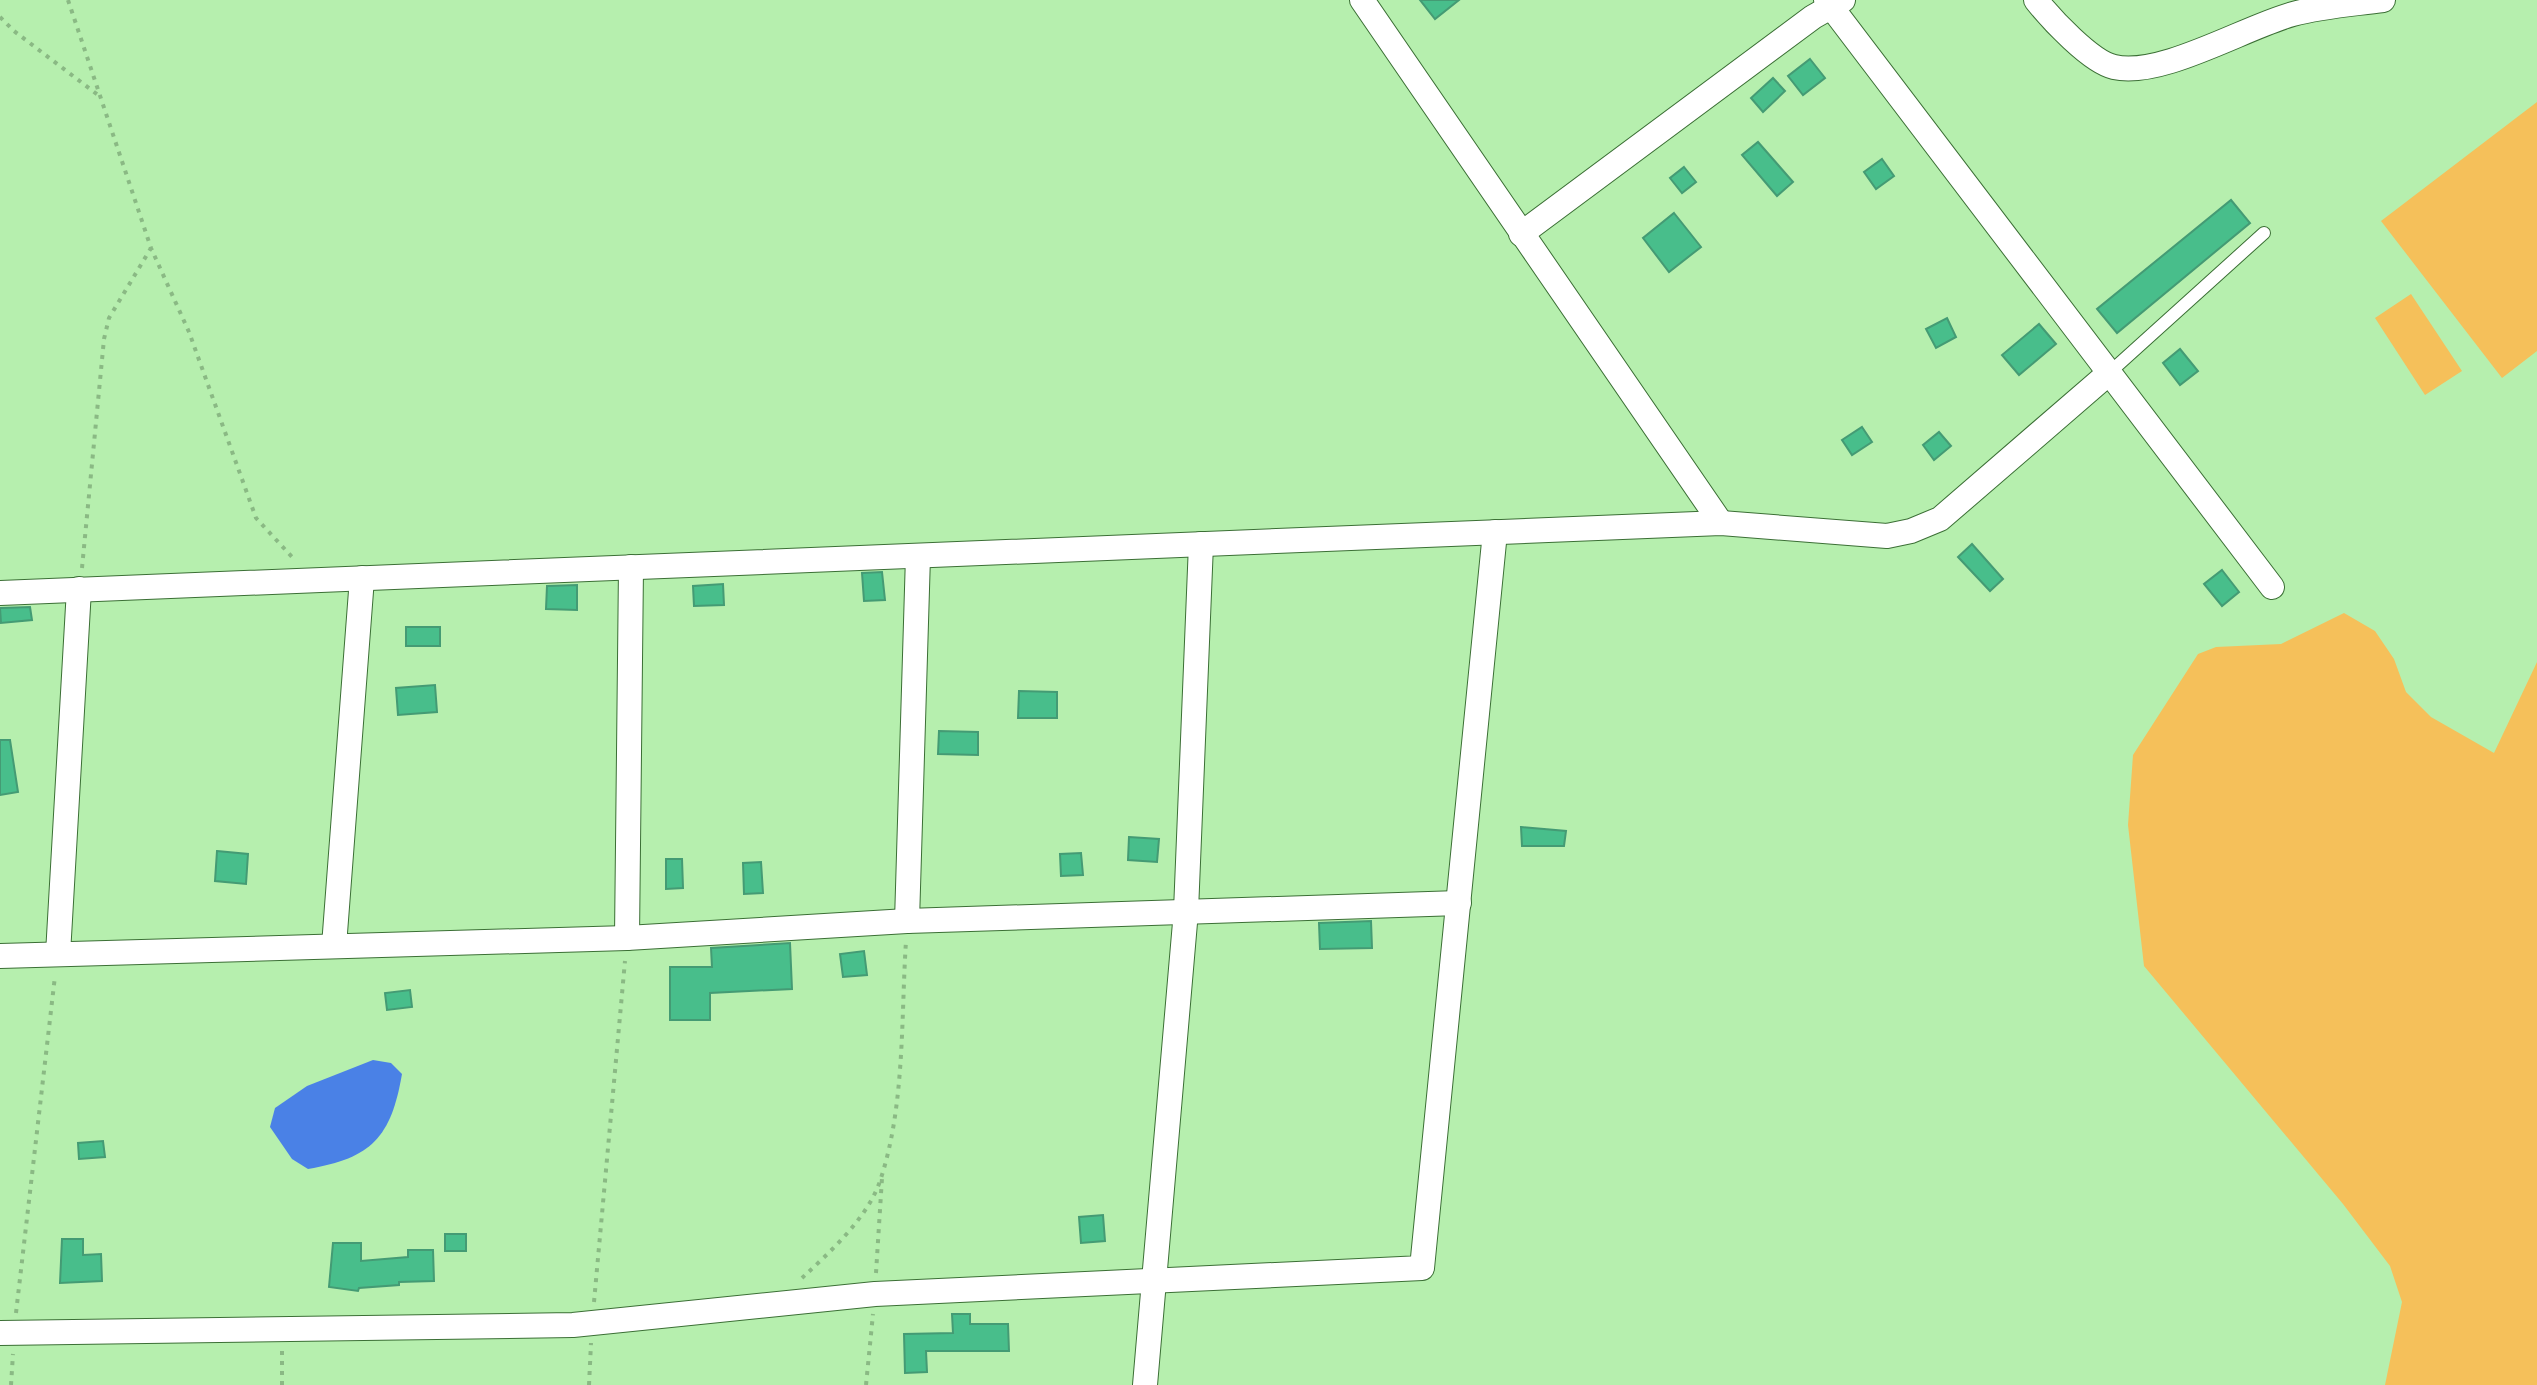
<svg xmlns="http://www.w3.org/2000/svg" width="2537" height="1385" viewBox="0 0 2537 1385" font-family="Poppins,sans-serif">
  <rect width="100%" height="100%" fill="#b6efae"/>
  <g fill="#f5c05a">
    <path d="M2537 102V351L2502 378 2381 221Z"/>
    <path d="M2411 294 2462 371 2425 395 2375 318Z"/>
    <path d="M2344 613 2375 631 2394 659 2406 692 2431 717 2494 753 2537 662V1385H2385L2402 1302 2390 1266 2343 1204 2144 966 2128 825 2133 755 2198 654 2216 647 2281 644Z"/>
  </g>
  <path fill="#4a81e6" d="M373 1060 391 1063 402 1074C391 1137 372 1158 308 1169L292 1159 270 1127 275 1108 307 1086Z"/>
  <g fill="#48be8b" stroke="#449b74" stroke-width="2">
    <path d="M1420 0H1459L1435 19Z"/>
    <path d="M1810 59 1825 78 1803 95 1788 76Z"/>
    <path d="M1773 78 1785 91 1763 112 1751 98Z"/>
    <path d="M1758 142 1793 182 1777 196 1742 155Z"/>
    <path d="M1882 159 1894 176 1876 189 1864 172Z"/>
    <path d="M1684 167 1696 182 1682 193 1670 178Z"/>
    <path d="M2231 200 2250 223 2117 333 2097 309Z"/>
    <path d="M1674 213 1701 247 1669 272 1643 238Z"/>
    <path d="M1947 318 1956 337 1936 348 1926 329Z"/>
    <path d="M2039 324 2056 344 2019 375 2002 355Z"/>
    <path d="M2180 349 2198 371 2180 385 2163 363Z"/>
    <path d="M1862 427 1872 442 1852 455 1842 440Z"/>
    <path d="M1939 432 1951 446 1934 460 1923 445Z"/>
    <path d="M1972 544 2003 579 1990 591 1958 557Z"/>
    <path d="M2222 570 2239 592 2222 606 2204 584Z"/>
    <path d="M882 572 885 600 864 601 862 573Z"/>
    <path d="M723 584 724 605 694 606 693 586Z"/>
    <path d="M577 585V610L546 609 547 586Z"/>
    <path d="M30 607 32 620 1 623 0 608Z"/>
    <rect x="406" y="627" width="34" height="19"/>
    <path d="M435 685 437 712 398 715 396 688Z"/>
    <path d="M1019 691 1057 692V718H1018Z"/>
    <path d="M939 731 978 732V755L938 754Z"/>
    <path d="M0 740H10L18 792 0 795Z"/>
    <path d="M1521 827 1566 831 1564 846H1522Z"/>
    <path d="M1129 837 1159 839 1157 862 1128 860Z"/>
    <path d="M217 851 248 854 246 884 215 881Z"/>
    <path d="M1081 853 1083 875 1061 876 1060 854Z"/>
    <path d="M666 859H682L683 888 666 889Z"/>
    <path d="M761 862 763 893 744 894 743 863Z"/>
    <path d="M1371 921 1372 948 1320 949 1319 923Z"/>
    <path d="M790 943 792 989 710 993V1020H670V967H712L711 948Z"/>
    <path d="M864 951 867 975 843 977 840 954Z"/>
    <path d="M410 990 412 1007 387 1010 385 993Z"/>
    <path d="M103 1141 105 1157 79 1159 78 1143Z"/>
    <path d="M1103 1215 1105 1241 1081 1243 1079 1217Z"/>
    <rect x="445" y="1234" width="21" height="17"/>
    <path d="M62 1239H83V1255L101 1254 102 1281 60 1283Z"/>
    <path d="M333 1243H361V1261L408 1257V1250H433L434 1281 399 1282V1285L359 1288 358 1291 329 1287Z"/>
    <path d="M952 1314H970V1324H1008L1009 1351H926L927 1372 905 1373 904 1334 953 1333Z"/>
  </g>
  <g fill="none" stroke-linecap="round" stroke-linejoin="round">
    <g stroke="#3b6f35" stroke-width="14">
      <path id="service" d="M2109 373 2264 233"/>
    </g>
    <g stroke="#3b6f35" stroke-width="26">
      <g id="minor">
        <path d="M1362 0 1721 523"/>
        <path d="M1826 0 2272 587"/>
        <path d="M2036 0C2051 19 2091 62 2114 67 2161 78 2245 27 2293 14 2322 6 2354 4 2383 0"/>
        <path d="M1521 234 1813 17 1843 0"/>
        <path d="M0 593 1721 523 1887 536 1911 531 1940 519 2109 373"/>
        <path d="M907 921 918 556"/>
        <path d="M627 938 631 567"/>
        <path d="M334 946 362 578"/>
        <path d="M58 954 79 589"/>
        <path d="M0 956 627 938 907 921 1459 903"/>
        <path d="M0 1333 573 1325 875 1294 1422 1268 1495 532"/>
        <path d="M1145 1385 1186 911 1201 544"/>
      </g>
    </g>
    <g stroke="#8ab984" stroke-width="4" stroke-dasharray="4 6" stroke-linecap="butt">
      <path d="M68 0 151 248 189 332 256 518 293 558"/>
      <path d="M0 17 14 31 98 95"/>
      <path d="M82 568 104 339 109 318 151 248"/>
      <path d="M876 1273 882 1178"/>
      <path d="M802 1278C831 1251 869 1217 881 1178 905 1104 901 1018 906 941"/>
      <path d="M594 1302 625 961"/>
      <path d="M16 1313 55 976"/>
      <path d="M11 1385 13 1354"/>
      <path d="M282 1385V1351"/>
      <path d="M589 1385 591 1343"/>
      <path d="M866 1385 873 1314"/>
    </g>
    <use href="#service" stroke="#fff" stroke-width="12"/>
    <use href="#minor" stroke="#fff" stroke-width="24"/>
  </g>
</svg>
